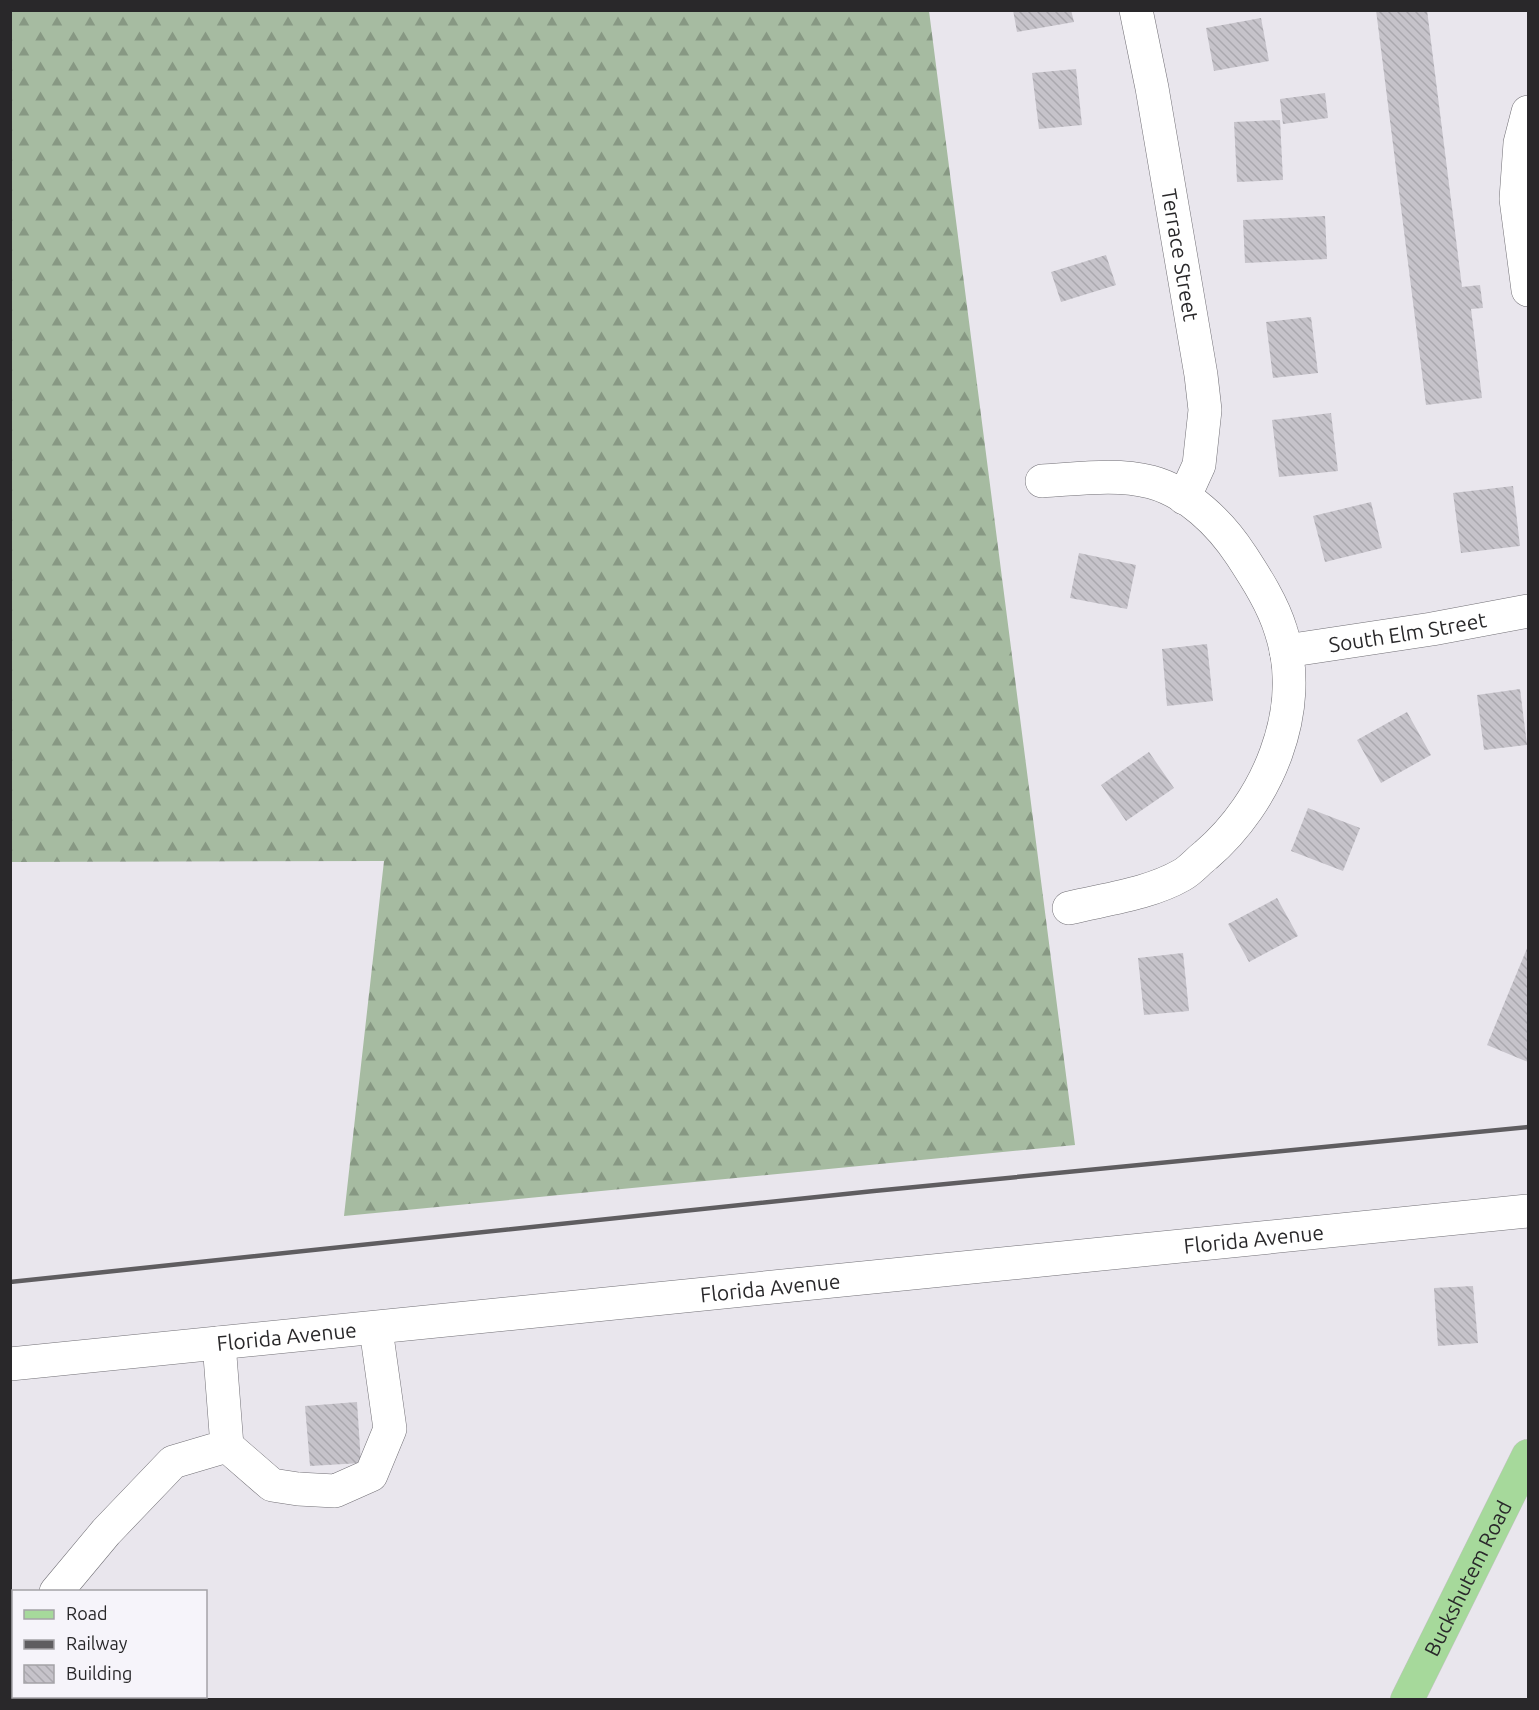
<svg xmlns="http://www.w3.org/2000/svg" width="1539" height="1710" viewBox="0 0 1539 1710" font-family="Ubuntu,sans-serif">
  <defs>
    <pattern id="forest-firs" width="22" height="20" patternUnits="userSpaceOnUse" patternTransform="scale(1.5)"><rect width="22" height="20" fill="#a6bba1"/><path d="M5 1l3.5 6h-7zM16 11l3.5 6h-7z" fill="#879883"/></pattern>
    <pattern id="building-back-hatch" width="6" height="6" patternUnits="userSpaceOnUse" patternTransform="scale(1.5)"><rect width="6" height="6" fill="#c6c3ca"/><path d="M-1 5l2 2M0 0l6 6M5-1l2 2" fill="none" stroke="#aaa8ae"/></pattern>
  </defs>
  <rect width="100%" height="100%" fill="#e9e6ed"/>
  <path fill="url(#forest-firs)" d="M10 11H929L1075 1145 344 1216 384 861 11 862Z"/>
  <g fill="url(#building-back-hatch)">
    <path d="M1013 10H1071L1074 22 1017 32Z"/>
    <path d="M1376 10H1427L1462 287 1480 285 1483 308 1471 309 1482 398 1426 405Z"/>
    <path d="M1261 18 1269 61 1214 71 1206 28Z"/>
    <path d="M1076 69 1082 125 1039 129 1032 73Z"/>
    <path d="M1325 93 1328 118 1283 124 1280 99Z"/>
    <path d="M1280 120 1283 180 1237 182 1234 122Z"/>
    <path d="M1325 216 1327 259 1245 263 1243 220Z"/>
    <path d="M1106 255 1116 285 1061 302 1051 272Z"/>
    <path d="M1311 317 1318 373 1273 378 1266 322Z"/>
    <path d="M1331 413 1338 471 1279 477 1272 420Z"/>
    <path d="M1513 486 1520 546 1461 553 1453 493Z"/>
    <path d="M1371 502 1382 548 1325 562 1313 516Z"/>
    <path d="M1079 553 1136 565 1127 609 1070 598Z"/>
    <path d="M1207 644 1213 701 1167 706 1162 649Z"/>
    <path d="M1520 689 1527 745 1484 750 1477 695Z"/>
    <path d="M1407 712 1431 755 1381 783 1357 740Z"/>
    <path d="M1149 752 1174 788 1126 821 1101 785Z"/>
    <path d="M1308 808 1360 828 1343 871 1291 851Z"/>
    <path d="M1277 898 1298 936 1249 962 1228 924Z"/>
    <path d="M1528 946V1062L1487 1045Z"/>
    <path d="M1183 953 1189 1011 1144 1015 1138 958Z"/>
    <path d="M1473 1286 1478 1343 1438 1346 1434 1288Z"/>
    <path d="M357 1402 361 1463 310 1466 305 1406Z"/>
  </g>
  <g fill="none" stroke-linecap="round" stroke-linejoin="round">
    <g stroke="#727076" stroke-width="34">
      <g id="minor">
        <path id="s1" d="M1136 10 1152 88 1201 375 1205 410 1199 465 1184 498"/>
        <path d="M1528 112 1520 143 1516 199 1528 290"/>
        <path d="M1042 481C1078 479 1116 473 1151 482 1188 492 1220 523 1241 555 1256 578 1273 604 1281 631 1307 710 1267 803 1206 855 1198 861 1191 870 1182 875 1149 894 1106 899 1069 908"/>
        <path id="s2" d="M1286 651 1432 629 1528 611"/>
        <path id="s3" d="M10 1364 1528 1211"/>
        <path d="M227 1446 272 1485 298 1489 335 1491 371 1475 390 1429 376 1329"/>
        <path d="M56 1592 106 1532 173 1462 227 1446 219 1343"/>
        <path d="M10 1627 14 1626"/>
      </g>
    </g>
    <g stroke="#c3c3c3" stroke-width="34">
      <g id="major">
        <path id="s4" d="M1407 1700 1528 1456"/>
      </g>
    </g>
    <use href="#minor" stroke="#fff" stroke-width="33"/>
    <use href="#major" stroke="#a6d99b" stroke-width="33"/>
    <path stroke="#5f5d60" stroke-width="4.5" d="M10 1282 874 1191 1528 1127"/>
  </g>
  <g text-anchor="middle" dominant-baseline="central" stroke-width="4.5" stroke-linejoin="round" paint-order="stroke">
    <g font-size="21" fill="#29282a" stroke="#f6f4fa">
      <text stroke="none"><textPath href="#s1" startOffset="249">Terrace Street</textPath></text>
      <text stroke="none"><textPath href="#s2" startOffset="123">South Elm Street</textPath></text>
      <text stroke="none"><textPath href="#s3" startOffset="1250">Florida Avenue</textPath></text>
      <text stroke="none"><textPath href="#s3" startOffset="764">Florida Avenue</textPath></text>
      <text stroke="none"><textPath href="#s3" startOffset="278">Florida Avenue</textPath></text>
      <text stroke="none"><textPath href="#s4" startOffset="136">Buckshutem Road</textPath></text>
    </g>
  </g>
  <rect width="1539" height="1710" fill="none" stroke="#29282a" stroke-width="24"/>
  <rect x="12" y="1590" width="195" height="108" fill="#f6f4fa" stroke="#a4a2a7" stroke-width="1.5"/>
  <rect x="24" y="1610" width="30" height="9" fill="#a6d99b" stroke="#a4a2a7" stroke-width="1.5"/>
  <text x="66" y="1620" font-size="18" fill="#29282a">Road</text>
  <rect x="24" y="1640" width="30" height="9" fill="#5f5d60" stroke="#a4a2a7" stroke-width="1.5"/>
  <text x="66" y="1650" font-size="18" fill="#29282a">Railway</text>
  <rect x="24" y="1665" width="30" height="18" fill="url(#building-back-hatch)" stroke="#a4a2a7" stroke-width="1.5"/>
  <text x="66" y="1680" font-size="18" fill="#29282a">Building</text>
</svg>
